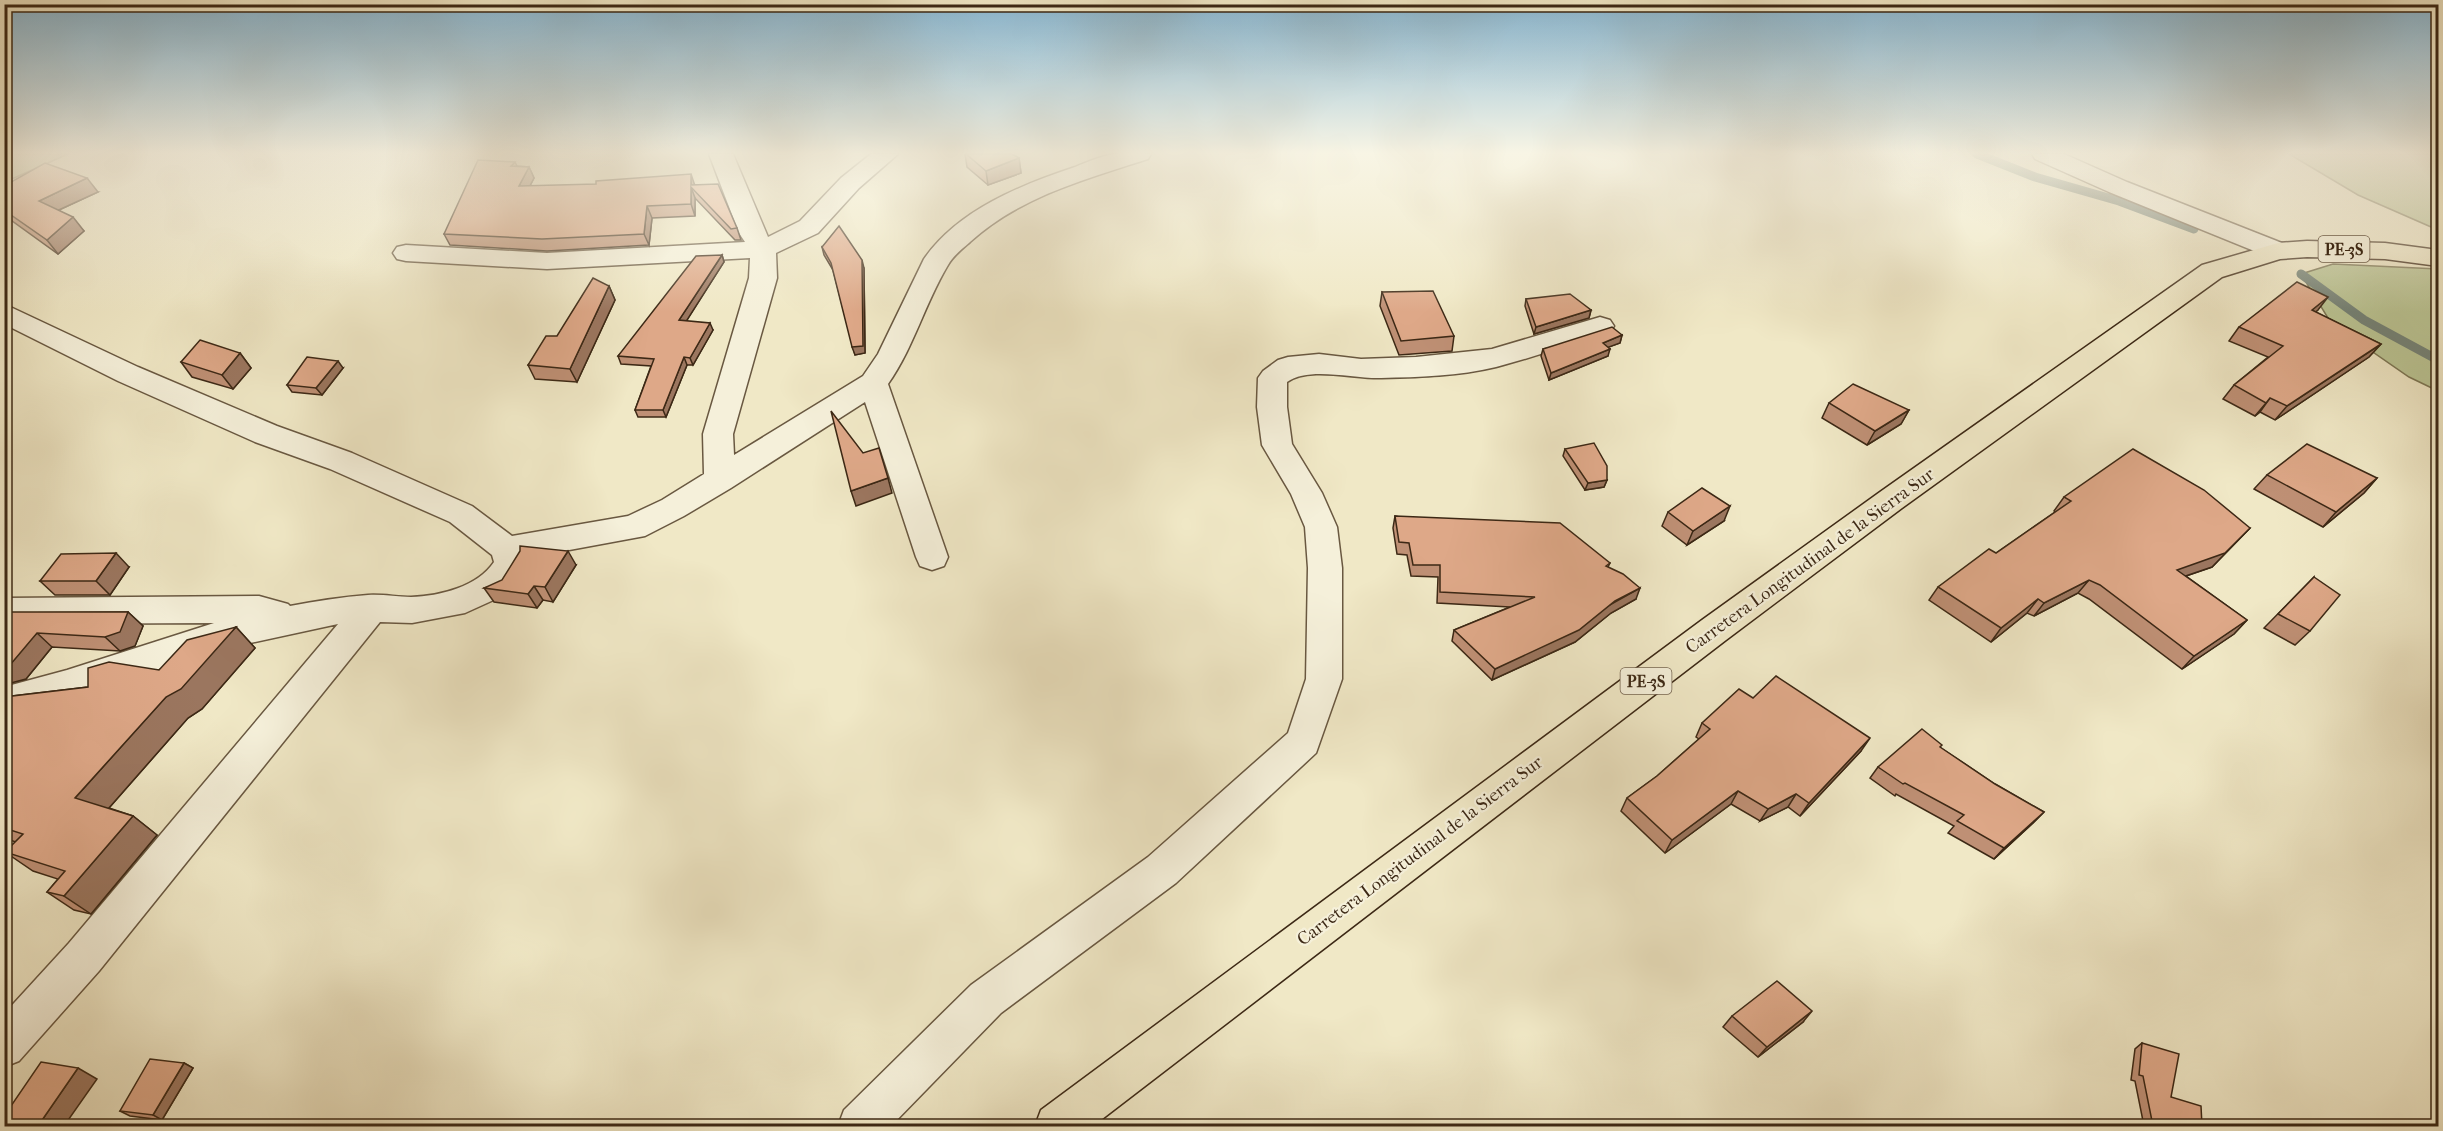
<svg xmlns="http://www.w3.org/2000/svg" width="2443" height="1131" viewBox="0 0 2443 1131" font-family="'IM FELL French Canon',serif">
  <rect width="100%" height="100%" fill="#f0e8c6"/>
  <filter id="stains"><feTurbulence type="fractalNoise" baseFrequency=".00333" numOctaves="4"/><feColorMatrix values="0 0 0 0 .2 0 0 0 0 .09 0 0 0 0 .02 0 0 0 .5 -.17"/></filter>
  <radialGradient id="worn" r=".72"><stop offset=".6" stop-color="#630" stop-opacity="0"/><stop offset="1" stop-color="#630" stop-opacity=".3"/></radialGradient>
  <g fill="#bbc594" stroke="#7c7654" stroke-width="1.5">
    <path d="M5 154H68L5 182Z"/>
    <path d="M2289 154H2438V230L2358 195Z"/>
    <path d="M2333 264 2438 269V391L2409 377 2331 323 2301 274Z"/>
  </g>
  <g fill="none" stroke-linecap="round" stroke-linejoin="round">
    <g stroke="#758377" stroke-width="9">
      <path d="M1977 154 2035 177 2119 201 2194 229"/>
      <path d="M2301 274 2364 320 2438 360"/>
    </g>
    <g stroke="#695841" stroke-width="3">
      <g id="minor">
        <path d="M709 154H733L768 237 800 221 841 178 871 154H898L859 188 818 233 776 253 777 278 733 434 734 455 863 376 878 354 924 259C958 210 1021 185 1075 167 1087 162 1101 156 1114 154 1126 152 1140 154 1151 154L1148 159C1086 179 1019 197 970 242 962 249 953 256 948 265 925 303 914 347 888 384L948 557 944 566 932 570 920 566 916 557 865 402 731 488 684 516 645 536 526 558 527 564 509 593 465 613 412 623 380 622 99 971 19 1061 4 1067V1014L69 943 338 624 213 651 67 700 4 717V687L67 670 214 623 4 624V598L259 596 288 604 290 606C316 601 342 597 368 595 382 594 397 597 411 597 440 596 477 587 494 562L492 555 450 522 330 469 255 442 118 381 4 324V304L138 367 277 426 352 453 472 506 512 536 628 516 662 500 704 474 703 434 749 278 750 258 547 269 406 261 397 259 393 253 397 247 406 245 547 253 745 242 739 233Z"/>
        <path d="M2032 154H2064L2127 182 2287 245 2291 251 2287 257 2278 259 2269 257 2109 192 2035 159Z"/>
        <path d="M1600 317 1610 320 1614 326 1610 332C1572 344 1534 357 1496 367 1459 376 1419 377 1381 378 1354 379 1309 366 1287 382V407L1292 444 1322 493 1337 527 1342 568V679L1316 753 1176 883 1001 1013 891 1126H838L844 1110 971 985 1148 857 1288 733 1306 679 1308 568 1305 527 1291 494 1262 445 1257 407 1258 378 1263 371 1278 360 1288 357 1319 354 1361 359 1416 357 1492 349Z"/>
      </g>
    </g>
    <g stroke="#3c2815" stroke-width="3">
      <path id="highway" d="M2307 241 2385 243 2438 250V266L2385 259 2307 257 2280 259 2222 277 1902 508 1726 640 1093 1126H1035L1041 1110 1702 620 1880 492 2202 265 2278 243Z"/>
    </g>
    <use href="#minor" fill="#f5f0da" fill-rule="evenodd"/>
    <use href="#highway" fill="#f0e8c6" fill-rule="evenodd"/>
  </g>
  <g fill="#bf9075" stroke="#3c2815" stroke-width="1.5">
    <path d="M965 154H1012L1019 158 1021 173 988 185 967 167Z"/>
    <path d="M515 162 517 166 529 167 534 178 530 186 695 185 737 228 741 240H735L695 198V216L652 218 649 245 547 251 450 245 444 234Z"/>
    <path d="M4 184 98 192 59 210 84 231 58 254 4 215Z"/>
    <path d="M822 247 864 268 865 353 855 355 833 270 824 255Z"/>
    <path d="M722 255 724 262 686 321 713 330 693 365H687L666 417H638L635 410 651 366 621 364 618 356Z"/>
    <path d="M609 286 615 300 577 382 535 379 528 365Z"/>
    <path d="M1382 292 1454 336 1452 351 1399 355 1380 306Z"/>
    <path d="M1526 299 1591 310 1589 318 1534 334 1525 306Z"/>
    <path d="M2318 310 2315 312 2381 344 2369 357 2275 420 2260 412 2255 416 2223 399 2234 385 2268 357 2229 341 2239 327Z"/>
    <path d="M1622 335 1620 343 1608 347V356L1549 380 1541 356 1543 349Z"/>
    <path d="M240 353 251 368 233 389 192 377 181 362Z"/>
    <path d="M343 368 322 395 292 392 287 385Z"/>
    <path d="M1829 403 1909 410 1901 424 1867 445 1822 418Z"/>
    <path d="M1565 449 1607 480 1604 487 1585 490 1563 456Z"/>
    <path d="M2267 475 2377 478 2364 493 2323 527 2254 489Z"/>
    <path d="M2064 497 2250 528 2212 567 2186 576 2247 620 2234 634 2182 669 2089 599 2078 593 2034 616 2027 613 1991 642 1929 600 1938 587 1996 553 2055 512 2054 511Z"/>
    <path d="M1668 512 1724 521 1687 545 1662 526Z"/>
    <path d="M1395 516 1610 563 1608 567 1636 599 1611 613 1575 642 1492 680 1452 641 1454 630 1510 607 1437 603 1438 577 1411 576 1407 555 1397 554 1393 528Z"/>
    <path d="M576 565 553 602 543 600 537 608 494 602 484 588Z"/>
    <path d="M129 567 110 595H55L40 581Z"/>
    <path d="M2314 577 2310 631 2295 645 2264 628Z"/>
    <path d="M128 612 143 626 135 646 120 651 52 647 26 679 4 684V613Z"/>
    <path d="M236 627 255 648 202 709 188 718 109 808 133 816 157 835 91 914 74 910 47 892 58 879 33 871 5 852 16 842 4 838V697L88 687 159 670Z"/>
    <path d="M1753 698 1861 751 1800 816 1788 807 1760 821 1731 804 1665 853 1621 811 1627 798 1657 776 1699 739 1696 737 1702 723Z"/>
    <path d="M1941 748 1995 784 2044 812 2033 823 1994 859 1948 833 1954 826 1896 794 1895 796 1870 778 1878 767Z"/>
    <path d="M1732 1016 1803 1022 1758 1057 1723 1027Z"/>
    <path d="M2142 1043 2171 1097 2202 1126H2144L2135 1081 2131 1080 2135 1049Z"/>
    <path d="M184 1063 193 1068 162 1120 130 1116 120 1111Z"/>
  </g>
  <g fill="#9b765f" stroke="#3c2815" stroke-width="1.5">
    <path d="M1019 158 1021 173 988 185 986 171Z"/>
    <path d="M529 167 534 178 524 197 519 186Z"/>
    <path d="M691 174 695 186 691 185Z"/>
    <path d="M87 178 98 192 50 214 39 201Z"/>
    <path d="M691 187 695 198V216L691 204Z"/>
    <path d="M647 206 652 218 649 245 644 234Z"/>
    <path d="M73 217 84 231 58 254 47 240Z"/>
    <path d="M722 255 724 262 682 328 679 320Z"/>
    <path d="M862 260 864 268 865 353 855 355 852 347Z"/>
    <path d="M609 286 615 300 577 382 570 369Z"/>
    <path d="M2328 297 2318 310 2301 324 2312 310Z"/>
    <path d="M1591 310 1589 318 1534 334 1536 327Z"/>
    <path d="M710 323 713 330 693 365 690 358Z"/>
    <path d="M1622 335 1620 343 1601 350 1603 343Z"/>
    <path d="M2381 344 2369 357 2275 420 2287 406Z"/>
    <path d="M1610 349 1608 356 1549 380 1551 373Z"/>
    <path d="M240 353 251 368 233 389 222 375Z"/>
    <path d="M684 357 687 365 666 417 663 410Z"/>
    <path d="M338 361 343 368 322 395 316 388Z"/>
    <path d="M2270 398 2260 412 2255 416 2266 403Z"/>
    <path d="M1909 410 1901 424 1867 445 1875 431Z"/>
    <path d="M888 478 892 493 856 506 851 491Z"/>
    <path d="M2377 478 2364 493 2323 527 2336 512Z"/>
    <path d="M1607 480 1604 487 1585 490 1588 483Z"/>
    <path d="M1730 506 1724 521 1687 545 1693 531Z"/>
    <path d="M2250 528 2212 567 2165 583 2177 570Z"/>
    <path d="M568 551 576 565 553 602 545 587Z"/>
    <path d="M116 553 129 567 110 595 96 581Z"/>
    <path d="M2089 580 2078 593 2034 616 2044 603Z"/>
    <path d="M534 586 543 600 537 608 528 594Z"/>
    <path d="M1640 588 1636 599 1611 613 1575 642 1492 680 1495 669Z"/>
    <path d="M2038 599 2027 613 1991 642 2001 628Z"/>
    <path d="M128 612 143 626 135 646 120 651 105 637Z"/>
    <path d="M2247 620 2234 634 2182 669 2194 656Z"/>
    <path d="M236 627 255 648 202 709 188 718 101 817 75 798 166 697Z"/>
    <path d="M37 633 52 647 26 679 7 684 4 682V666Z"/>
    <path d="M1870 738 1861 751 1800 816 1809 803Z"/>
    <path d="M1738 791 1731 804 1665 853 1672 840Z"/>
    <path d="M1796 794 1788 807 1760 821 1768 809Z"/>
    <path d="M2044 812 2033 823 1994 859 2004 848Z"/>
    <path d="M133 816 157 835 91 914 64 896Z"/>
    <path d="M1812 1011 1803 1022 1758 1057 1767 1047Z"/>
    <path d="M184 1063 193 1068 162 1120 153 1115Z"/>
    <path d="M78 1068 97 1079 64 1126H38Z"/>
  </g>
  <g fill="#dea888" stroke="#3c2815" stroke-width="1.5">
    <path d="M966 154H1012L1019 158 986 171Z"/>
    <path d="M478 160 515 162 511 166 529 167 519 186 596 184V181L691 174V185L718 184 737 228 731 229 691 187V204L647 206 644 234 542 239 444 234Z"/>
    <path d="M45 163 87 178 39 201 73 217 47 240 4 210V184L6 185Z"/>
    <path d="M839 226 862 260 863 346 852 347 831 263 822 247Z"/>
    <path d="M722 255 679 320 710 323 690 358 684 357 663 410H635L654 359 618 356 696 256Z"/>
    <path d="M593 278 609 286 570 369 528 365 546 336H557Z"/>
    <path d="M2297 282 2328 297 2312 310 2381 344 2287 406 2270 398 2266 403 2234 385 2283 346 2239 327Z"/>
    <path d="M1433 291 1454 336 1401 341 1382 292Z"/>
    <path d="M1570 294 1591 310 1536 327 1526 299Z"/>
    <path d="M1612 327 1622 335 1603 343 1610 349 1551 373 1543 349Z"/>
    <path d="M200 340 240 353 222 375 181 362Z"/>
    <path d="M307 357 338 361 316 388 287 385Z"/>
    <path d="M1853 384 1909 410 1875 431 1829 403Z"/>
    <path d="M831 411 863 453 879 448 888 478 851 491Z"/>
    <path d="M1594 443 1607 466V480L1588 483 1565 449Z"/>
    <path d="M2307 444 2377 478 2336 512 2267 475Z"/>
    <path d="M2133 449 2204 490 2250 528 2225 553 2177 570 2247 620 2194 656 2100 585 2089 580 2044 603 2038 599 2001 628 1938 587 1989 549 1996 553 2071 501 2064 497Z"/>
    <path d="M1702 488 1730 506 1693 531 1668 512Z"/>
    <path d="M1395 516 1560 523 1610 563 1606 566 1623 574 1640 588 1615 601 1579 630 1495 669 1454 630 1535 597 1440 592V565H1413L1409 543 1399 542Z"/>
    <path d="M520 546 568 551 545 587 534 586 528 594 484 588 502 580 520 551Z"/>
    <path d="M116 553 96 581H40L61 554Z"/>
    <path d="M2314 577 2340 595 2310 631 2278 614Z"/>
    <path d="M5 612H128L120 632 105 637 37 633 10 665 4 666V613Z"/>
    <path d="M236 627 181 689 166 697 75 798 133 816 64 896 47 892 65 871 5 852 23 834 4 828V731L9 725 4 726V697L88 687V668L109 662 159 670 187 640Z"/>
    <path d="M1776 676 1870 738 1809 803 1796 794 1768 809 1738 791 1672 840 1627 798 1657 776 1710 729 1702 723 1739 689 1753 698Z"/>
    <path d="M1922 729 1942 745 1940 747 1995 784 2044 812 2004 848 1957 821 1964 815 1905 783 1903 784 1878 767Z"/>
    <path d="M1777 981 1812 1011 1767 1047 1732 1016Z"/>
    <path d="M2142 1043 2179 1054 2171 1097 2201 1106 2202 1126H2153L2143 1076 2139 1075Z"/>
    <path d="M150 1059 184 1063 153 1115 120 1111Z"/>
    <path d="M41 1062 78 1068 38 1126H4V1108L9 1109Z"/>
  </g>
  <linearGradient id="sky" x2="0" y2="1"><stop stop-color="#89b9d5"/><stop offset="0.49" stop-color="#f8f5e5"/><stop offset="1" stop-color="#f8f5e5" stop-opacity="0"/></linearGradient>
  <rect width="2443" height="312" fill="url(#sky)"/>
  <g text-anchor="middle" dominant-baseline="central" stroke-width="4.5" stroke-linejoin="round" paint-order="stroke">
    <g fill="#f5f0da" stroke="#746450" stroke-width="1.5">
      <rect x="2318.5" y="236" width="51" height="26" rx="4.5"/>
      <rect x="1620.5" y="668" width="51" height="26" rx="4.5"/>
    </g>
    <g font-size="16" font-weight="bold" fill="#3c2815">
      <text x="2344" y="249">PE-3S</text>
      <text x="1646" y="681">PE-3S</text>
    </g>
    <g font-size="18" fill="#3c2815" stroke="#f5f0da">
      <text transform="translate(1810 561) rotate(-36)">Carretera Longitudinal de la Sierra Sur</text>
      <text transform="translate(1420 851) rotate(-37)">Carretera Longitudinal de la Sierra Sur</text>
    </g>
  </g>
  <rect width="2443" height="1131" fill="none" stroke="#f0e8c6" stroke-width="24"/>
  <rect x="6" y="6" width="2431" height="1119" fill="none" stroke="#3c2815" stroke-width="3"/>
  <rect x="12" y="12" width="2419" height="1107" fill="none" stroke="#3c2815" stroke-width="1.5"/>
  <rect width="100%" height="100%" filter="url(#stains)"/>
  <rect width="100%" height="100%" fill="url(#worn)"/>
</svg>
